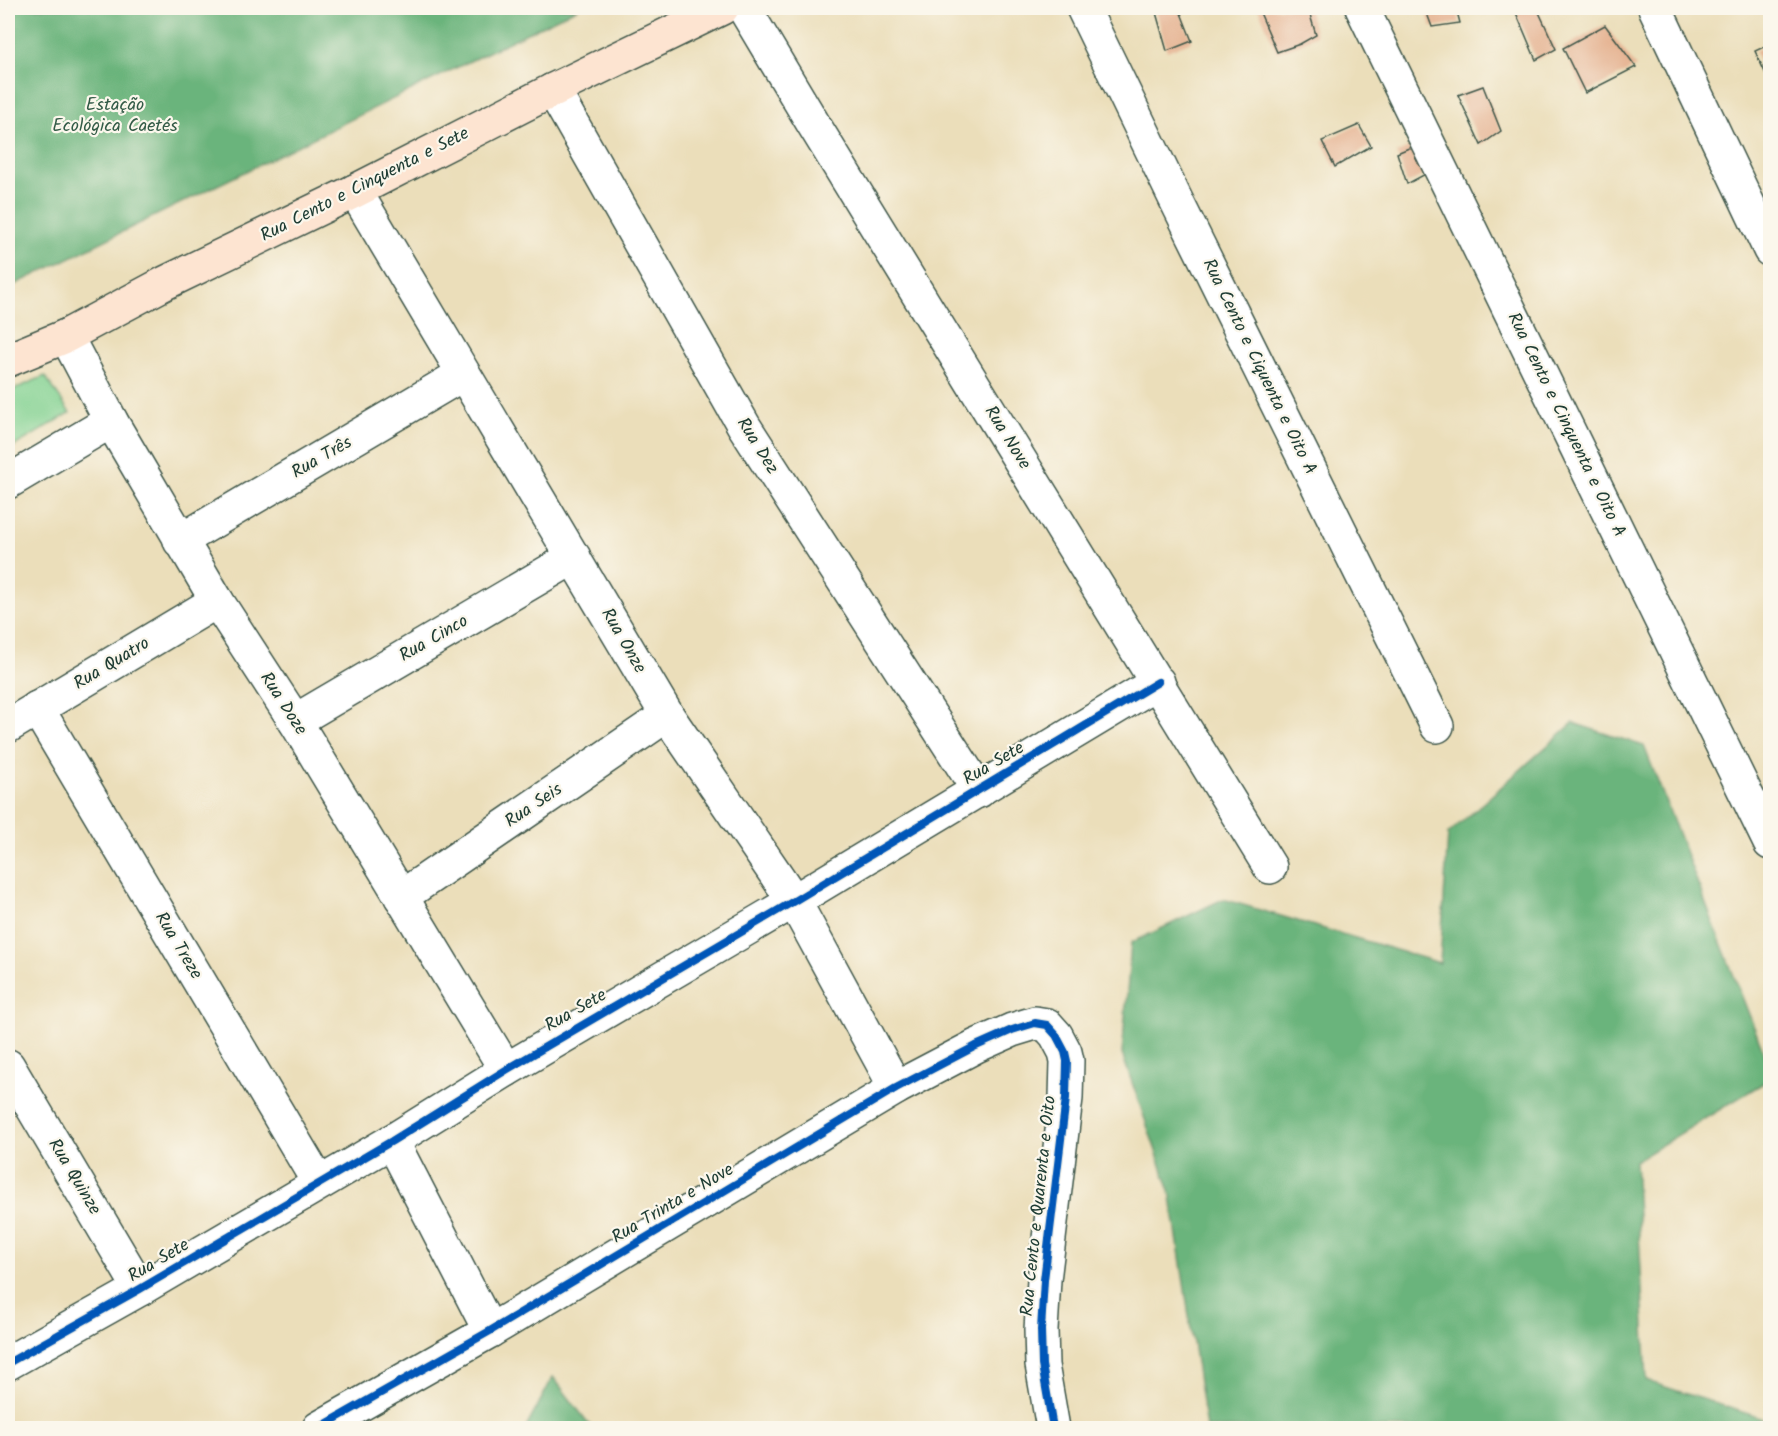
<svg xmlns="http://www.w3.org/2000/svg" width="1778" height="1436" viewBox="0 0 1778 1436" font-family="Kalam,sans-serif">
  <rect width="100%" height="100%" fill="#fbf7ec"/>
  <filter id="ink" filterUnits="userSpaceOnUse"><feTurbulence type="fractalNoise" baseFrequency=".0167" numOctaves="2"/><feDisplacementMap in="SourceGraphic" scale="12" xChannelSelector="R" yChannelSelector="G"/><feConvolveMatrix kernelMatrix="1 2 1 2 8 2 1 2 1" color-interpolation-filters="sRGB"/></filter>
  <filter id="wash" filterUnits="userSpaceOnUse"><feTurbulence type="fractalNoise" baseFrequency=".008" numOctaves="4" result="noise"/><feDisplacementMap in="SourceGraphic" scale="24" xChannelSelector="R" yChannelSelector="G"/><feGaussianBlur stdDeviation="1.35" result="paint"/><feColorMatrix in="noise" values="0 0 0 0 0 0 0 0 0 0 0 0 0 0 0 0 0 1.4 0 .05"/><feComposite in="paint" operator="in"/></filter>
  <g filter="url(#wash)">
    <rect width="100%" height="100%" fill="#ebdeba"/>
    <path fill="#83d292" stroke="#518863" stroke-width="1.5" d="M45 376 70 413 8 450V392Z"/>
    <g fill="#6ab47c" stroke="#447858" stroke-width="1.5">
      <path d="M8 8H578L8 288Z"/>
      <path d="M1573 723 1644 746 1770 1068V1079L1635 1161 1647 1381 1770 1421V1428H1206L1170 1191 1122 1054 1131 943 1223 899 1440 963 1448 834Z"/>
      <path d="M553 1377 592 1428H526Z"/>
    </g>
    <g id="blocks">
      <g fill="#e5b291">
        <path d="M1159 8H1179L1192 41 1167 51 1155 9Z"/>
        <path d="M1258 8H1308L1316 35 1300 44 1277 52Z"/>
        <path d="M1425 8H1456L1460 23 1432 27Z"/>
        <path d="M1514 8H1537L1556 49 1536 60Z"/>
        <path d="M1605 25 1636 67 1585 93 1563 48Z"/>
        <path d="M1770 44V83L1755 51Z"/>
        <path d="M1483 86 1501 131 1481 145 1458 95Z"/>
        <path d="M1359 125 1371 146 1335 167 1322 141Z"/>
        <path d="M1421 143 1435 169 1407 184 1397 153Z"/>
      </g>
    </g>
  </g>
  <g filter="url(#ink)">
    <use href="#blocks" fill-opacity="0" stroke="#3e5548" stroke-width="1.5"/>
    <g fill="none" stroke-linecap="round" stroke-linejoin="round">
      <g stroke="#3e5548" stroke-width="36">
        <g id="minor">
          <path d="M744 8 814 125 1270 867"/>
          <path d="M1083 8 1176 200 1437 726"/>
          <path d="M1362 8 1770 843"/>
          <path d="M1655 8 1770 250"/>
          <path d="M553 90 744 426 979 791"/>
          <path d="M355 191 667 715 794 901 896 1088"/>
          <path d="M66 336 111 421 217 601 295 721 506 1070"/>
          <path d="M8 482 111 421"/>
          <path d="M180 541 463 374"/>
          <path d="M37 708 319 1183"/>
          <path d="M295 721 574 557"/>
          <path d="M8 726 217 601"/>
          <path d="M401 897 667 715"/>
          <path d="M8 1066 140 1289"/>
          <path d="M392 1141 490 1331"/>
          <path d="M8 1363 140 1289 392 1141 506 1070 794 901 1158 682"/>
          <path d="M319 1428 490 1331 896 1088 976 1046 1012 1030 1035 1023 1047 1025 1056 1035 1065 1052 1067 1061 1066 1098 1044 1280 1041 1330 1042 1365 1053 1428"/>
        </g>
      </g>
      <g stroke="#3e5548" stroke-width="36">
        <path id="secondary" d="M8 360 66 336 165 283 355 191 553 90 722 8"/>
      </g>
      <use href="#minor" stroke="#fff" stroke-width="33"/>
      <use href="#secondary" stroke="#fde4d1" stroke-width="33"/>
      <g stroke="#fbf7ec" stroke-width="11">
        <g id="cycleway">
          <path d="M8 1363 140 1289 392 1141 506 1070 794 901 1158 682"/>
          <path d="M319 1428 490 1331 896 1088 976 1046 1012 1030 1035 1023 1047 1025 1056 1035 1065 1052 1067 1061 1066 1098 1044 1280 1041 1330 1042 1365 1053 1428"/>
        </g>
      </g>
      <use href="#cycleway" stroke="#0057b8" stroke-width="8"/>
    </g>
  </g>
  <g text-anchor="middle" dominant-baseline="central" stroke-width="4.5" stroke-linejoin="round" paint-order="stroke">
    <g font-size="18" fill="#335b47" stroke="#fbf7ec">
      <text x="115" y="105">Estação<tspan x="115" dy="21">Ecológica Caetés</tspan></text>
    </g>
    <g font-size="18" fill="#1f3d34" stroke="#fbf7ec">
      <text transform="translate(365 185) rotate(-27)">Rua Cento e Cinquenta e Sete</text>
      <text transform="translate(1259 367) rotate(64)">Rua Cento e Ciquenta e Oito A</text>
      <text transform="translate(1566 425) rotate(64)">Rua Cento e Cinquenta e Oito A</text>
      <text transform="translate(1007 438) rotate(58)">Rua Nove</text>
      <text transform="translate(757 446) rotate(58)">Rua Dez</text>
      <text transform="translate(322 458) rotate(-30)">Rua Três</text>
      <text transform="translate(434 639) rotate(-30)">Rua Cinco</text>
      <text transform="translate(623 641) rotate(60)">Rua Onze</text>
      <text transform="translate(112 664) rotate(-31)">Rua Quatro</text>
      <text transform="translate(283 704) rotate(57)">Rua Doze</text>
      <text transform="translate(994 764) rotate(-31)">Rua Sete</text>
      <text transform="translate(534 806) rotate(-34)">Rua Seis</text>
      <text transform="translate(178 946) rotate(59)">Rua Treze</text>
      <text transform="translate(576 1011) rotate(-30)">Rua Sete</text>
      <text transform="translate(74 1177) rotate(59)">Rua Quinze</text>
      <text transform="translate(673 1204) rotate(-31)">Rua Trinta e Nove</text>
      <text transform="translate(1039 1206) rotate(-84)">Rua Cento e Quarenta e Oito</text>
      <text transform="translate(159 1261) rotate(-31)">Rua Sete</text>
    </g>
  </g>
  <rect width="1778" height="1436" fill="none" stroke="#fbf7ec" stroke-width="30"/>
</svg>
